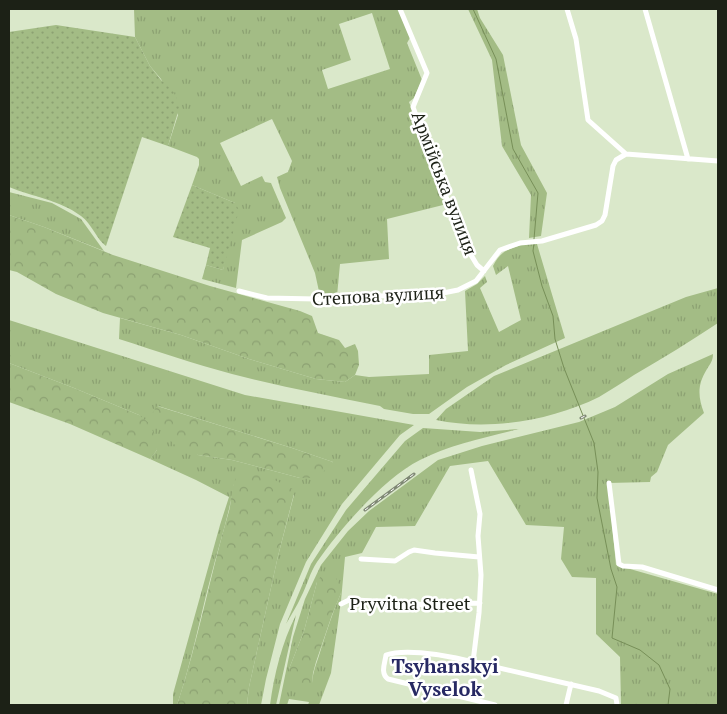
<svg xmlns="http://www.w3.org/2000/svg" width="727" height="714" viewBox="0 0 727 714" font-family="'PT Serif',serif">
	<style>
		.grass { fill: url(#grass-tufts); fill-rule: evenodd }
		.forest { fill: url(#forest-crowns) }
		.garden { fill: url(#garden-dots) }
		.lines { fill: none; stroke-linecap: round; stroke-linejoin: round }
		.stream { stroke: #778f58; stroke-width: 1 }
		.minor { stroke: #fff; stroke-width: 5 }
		.rail-casing { stroke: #7f8874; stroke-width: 3 }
		.rail { stroke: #fff; stroke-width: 1; stroke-dasharray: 4; stroke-linecap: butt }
		.labels { text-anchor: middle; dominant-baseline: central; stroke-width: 5; stroke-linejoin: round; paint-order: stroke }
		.street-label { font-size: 18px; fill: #1c2116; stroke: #fff }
		.quarter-label { font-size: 20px; font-weight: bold; fill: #272963; stroke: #fff }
	</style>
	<defs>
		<pattern id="grass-tufts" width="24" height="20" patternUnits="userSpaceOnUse" patternTransform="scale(1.25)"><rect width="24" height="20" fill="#a3bc85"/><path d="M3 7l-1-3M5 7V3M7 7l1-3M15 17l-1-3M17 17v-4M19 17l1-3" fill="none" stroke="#8ca172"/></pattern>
		<pattern id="forest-crowns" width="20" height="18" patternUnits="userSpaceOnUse" patternTransform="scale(1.25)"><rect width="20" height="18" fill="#a3bc85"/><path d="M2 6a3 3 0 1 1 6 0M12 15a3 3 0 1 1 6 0" fill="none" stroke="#8ca172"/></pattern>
		<pattern id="garden-dots" width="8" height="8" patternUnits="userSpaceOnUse" patternTransform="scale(1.25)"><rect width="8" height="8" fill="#a3bc85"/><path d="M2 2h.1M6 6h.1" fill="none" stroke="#8ca172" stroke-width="1.8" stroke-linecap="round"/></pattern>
	</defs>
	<rect width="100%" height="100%" fill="#dae8ca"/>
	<!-- grass -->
	<path class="grass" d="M134,9H399L411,36L407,43L422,80L414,98L409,102L447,202L443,205L387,219L389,259L340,264L337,296L323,297L320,296L315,273L280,188L277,177L288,172L292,161L272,119L220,143L241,186L262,176L265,182L271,183L286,218L282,222L242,240L236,288L202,279L206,265L223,270L235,203L192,185L199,165V159L197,157L168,146L178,115L161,79L150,66L135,37ZM372,13L390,69L328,89L322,70L351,60L339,24Z
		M468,9H477L480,18L503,55L521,145L547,193L541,236L529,238L531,195L502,146L492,60Z
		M9,192L52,203L81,219L104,251L44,227L9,215Z
		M524,244H537L565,338L506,365L467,387L429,414H413L384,409L380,406C331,396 281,387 232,374C194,364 157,351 119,339L120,318L181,335L249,359L316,379L345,382L355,375L369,377L429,374V355L468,351L465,291L477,284L485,276L487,282L480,288L499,332L521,320L508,266L496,275L493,266C502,249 508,250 524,244Z
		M718,288V323C691,341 663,358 634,375C623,382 611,390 599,397C550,421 489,431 436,420L446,409L494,376L686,297Z
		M9,320L245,395L414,425L400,435L342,504L306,562L280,624L266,679L261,705H247L249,687L278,556L294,495L234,484C229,516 218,548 210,580C199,622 191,664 177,705H173V694L220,525L229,497L196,480L150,459L157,450L139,415L74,388L9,363ZM158,406L292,448L333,462L300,478L232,460L198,455Z
		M713,354C713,361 710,364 707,369C697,385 698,397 704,413L668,445L657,472L651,477L650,482L608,483L616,565L718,594V705H621L620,657L596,634V578L572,577L561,559L564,527L526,525L488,461L450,466L415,526L376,527L362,553L345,557L341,601L331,673L319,705H308L309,702L289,699L287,705H279L293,637L305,599L321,565L348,531L369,511L438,460L482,446L579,422L615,407L668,374ZM317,582L341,593C333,611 327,630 321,649C318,660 313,670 312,683L289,669L304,631Z
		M423,428L480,432L519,429C487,437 449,445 420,460C384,478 340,529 317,562C310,572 307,586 301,597C297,606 291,615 286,624L311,564L346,510L405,441Z
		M296,615L276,705H270C274,675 282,642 296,615Z"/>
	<!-- forest -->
	<path class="forest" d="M9,215L44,227L113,255L210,286L300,311L312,316L318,333L339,340L345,348L355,344L358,351L359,365L355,375L345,382L316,379L249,359L181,335L103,313L56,294L17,272L9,270Z
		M9,363L74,388L139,415L149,423L156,438L157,450L150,459L70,424L9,402Z
		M157,406L292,448L333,462L317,478H300L232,460L198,455L175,445L163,433L152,414Z
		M244,470L256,471L295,490L278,556L249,687L247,705H177C198,642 210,575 229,511C232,500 231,484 238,474C239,472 242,471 244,470Z
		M323,573H331L338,581L341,593L332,615L316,662L313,673L312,683L307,689L292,682L289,669L304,631L317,582Z"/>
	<!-- garden -->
	<path class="garden" d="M56,25L135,37L150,66L161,80L173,91L180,105L168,146L142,137L106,246C97,240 92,224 81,216C60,200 33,197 9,187V32Z
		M192,185L235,203L239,210L223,270L206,265L210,248L173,237Z"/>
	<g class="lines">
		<!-- stream -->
		<path class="stream" d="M473,9L496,59L513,149L538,193L534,239
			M534,243L533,251L542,286L553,316L555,339L564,368L594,443L598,472L597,498L611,569L617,587L612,638L640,650L659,665L670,689L668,705"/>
		<!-- minor -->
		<path class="minor" d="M400,9L427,73L413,107L462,240L477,265L484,271
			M567,9L576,39L588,120L626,154
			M645,9L688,159
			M239,291L267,298L316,299L443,293L458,290L476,281L500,250L520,243L542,241L596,225L602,221L605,215L613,166L616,160L626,154L718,161
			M471,470L480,514L478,536L481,575L479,613L473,662
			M609,483L619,564L623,566L642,567L718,590
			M361,559L395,561L409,552L414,550L435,553L479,557
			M341,604L349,600H357L429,605L480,603
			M495,705L388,679C380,673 385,663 386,655C403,649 438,654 456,658L599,691L616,698L617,705
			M566,705L571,684"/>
		<defs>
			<path id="rail" d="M581,418L585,416
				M365,510L414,474"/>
		</defs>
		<!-- rail casing -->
		<use href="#rail" class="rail-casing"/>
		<!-- rail -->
		<use href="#rail" class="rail"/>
	</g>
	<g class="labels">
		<!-- street labels -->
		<g class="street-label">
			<text transform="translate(445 183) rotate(69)">Армійська вулиця</text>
			<text transform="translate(378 295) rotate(-3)">Степова вулиця</text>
			<text x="410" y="603">Pryvitna Street</text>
		</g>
		<!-- quarter labels -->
		<g class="quarter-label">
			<text x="445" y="665">Tsyhanskyi<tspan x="445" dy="23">Vyselok</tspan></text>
		</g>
	</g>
	<!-- border -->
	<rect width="727" height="714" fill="none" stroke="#1c2116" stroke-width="20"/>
</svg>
